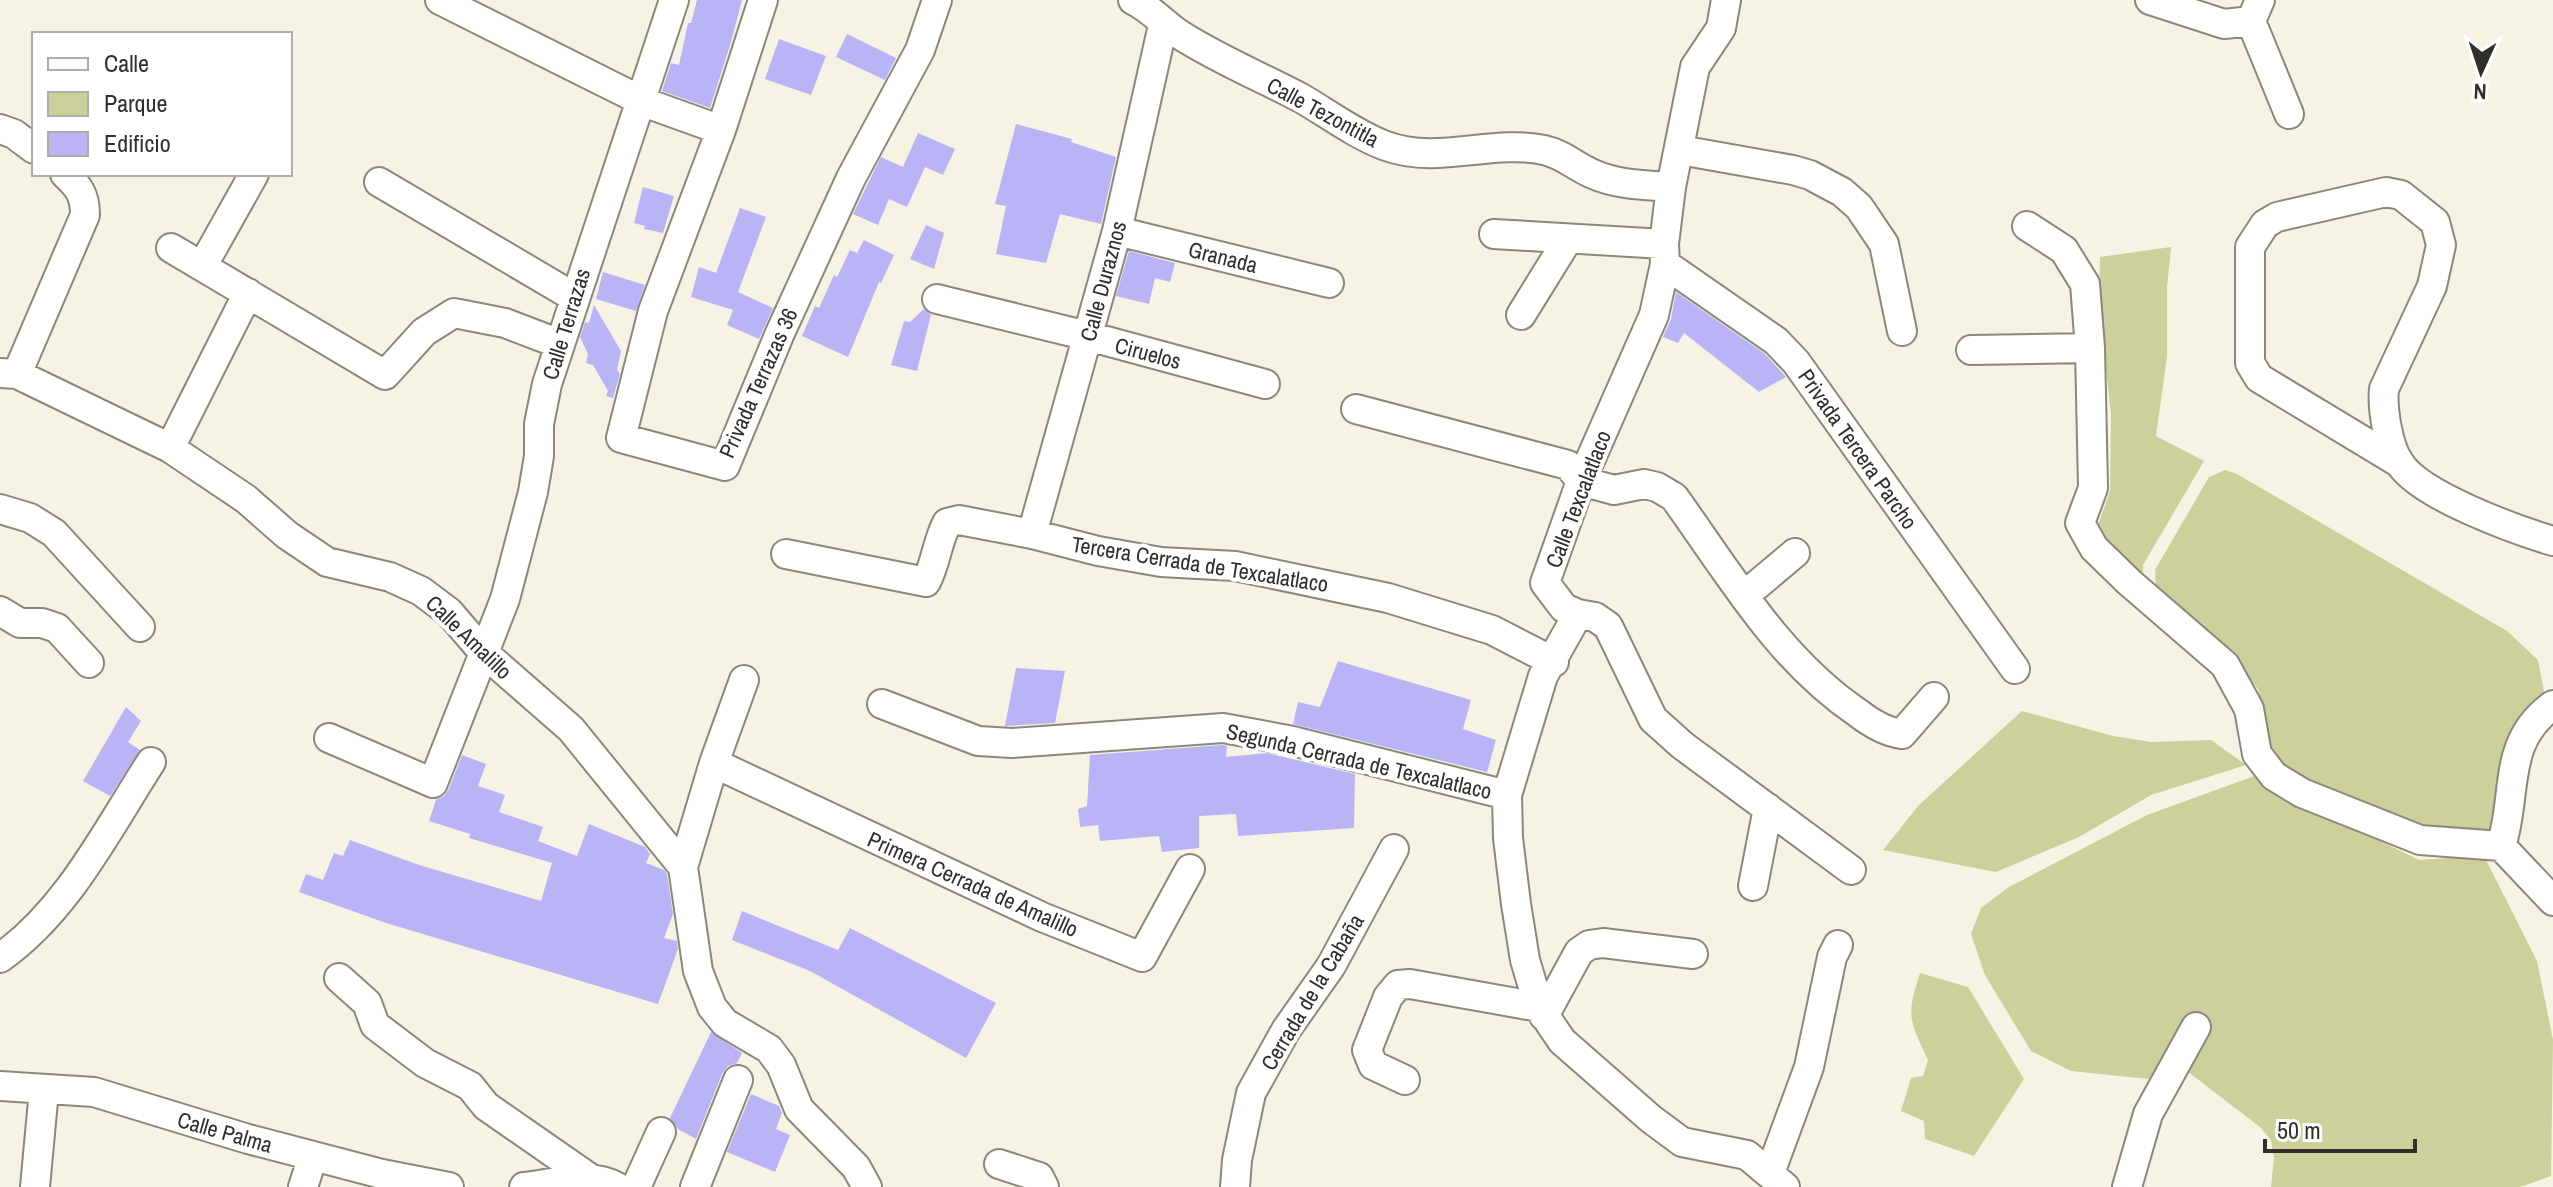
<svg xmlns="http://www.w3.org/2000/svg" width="2553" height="1187" viewBox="0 0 2553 1187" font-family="'Archivo Narrow',sans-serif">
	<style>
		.green { fill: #ccd09a }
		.building { fill: #b9b4f5 }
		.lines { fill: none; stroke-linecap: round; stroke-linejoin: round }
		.minor-casing { stroke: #8b887b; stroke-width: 32 }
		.minor { stroke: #fff; stroke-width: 28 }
		.labels { text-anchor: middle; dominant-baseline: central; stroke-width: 8; stroke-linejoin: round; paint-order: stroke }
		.street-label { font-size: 22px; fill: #302f29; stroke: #fff }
	</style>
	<rect width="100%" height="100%" fill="#f6f2e4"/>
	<!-- green -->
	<path class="green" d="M2171,247L2167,287V356L2156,436L2204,461L2143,565V586L2099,547L2097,528L2110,491L2111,415L2099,305L2100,257Z
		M2225,470L2237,474L2507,631L2538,660L2544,691L2526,718L2502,825L2486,836L2431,839L2291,779L2268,755L2258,689L2239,668L2156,590L2155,570L2209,477Z
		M2022,711L2113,736L2151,742L2211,740L2246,765L2151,795L2079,837L1996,872L1883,850L1919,805Z
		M2260,774L2266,785L2419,860L2484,856L2537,961L2553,1040L2551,1176L2520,1187H2271L2274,1158L2271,1140L2260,1127L2183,1068L2163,1067L2149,1079L2071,1071L2031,1051L1985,975L1971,934L1981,908L2009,887L2147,815Z
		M1920,973L1968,987L2024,1079L1974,1156L1925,1139L1924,1121L1901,1111L1911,1078L1923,1076L1928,1060C1909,1019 1906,1017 1920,973Z"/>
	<!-- building -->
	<path class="building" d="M697,0H742L731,42L710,108L662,91L671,63L679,65L688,23H691Z
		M847,34L896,58L885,80L836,57Z
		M779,39L826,56L811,95L765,79Z
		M1016,124L1072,139L1071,142L1116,157L1101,224L1060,214L1046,263L996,254L1006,206L995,204Z
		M918,133L955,149L943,175L925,167L907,207L889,199L878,225L853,214L881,157L903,167Z
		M643,187L674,196L663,233L644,229L645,226L634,223Z
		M740,208L766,217L738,292L773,308L759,339L727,325L733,310L691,297L699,267L716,273Z
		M926,225L944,233L934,269L910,259Z
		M864,240L894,255L881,283L879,282L848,357L802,336L815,306L819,308L834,275L837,277L850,250L857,253Z
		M1129,251L1175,263L1170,282L1155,278L1149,304L1116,296Z
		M603,272L645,285L636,311L596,299Z
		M1676,292L1765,354L1786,377L1759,392L1684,333L1678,343L1663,337L1671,319Z
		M594,305L621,351L617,370L620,374L613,398L606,396L608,391L593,365L586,363L588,354L580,337L585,322L589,323Z
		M924,309L931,315L917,371L891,365L904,321L910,322Z
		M1338,661L1471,700L1463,729L1496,740L1487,772L1293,724L1298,702L1320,707Z
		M1016,668L1065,671L1055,723L1005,726Z
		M126,707L141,721L128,742L140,750L110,796L83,781Z
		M1222,745L1227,746L1226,757L1267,753L1355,774L1354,828L1238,836L1236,814L1199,816V848L1162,852L1159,836L1100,841L1098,825L1080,827L1078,809L1087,806L1090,755Z
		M462,755L486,764L478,786L505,795L499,812L543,827L538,841L577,856L589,824L645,847L650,854L646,863L664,870L667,874L673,914L664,938L677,941L678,949L658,1004L386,923L299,892L306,874L323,880L334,853L343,856L350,840L419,865L541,901L552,863L469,838L470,834L429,821L436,800L444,796L449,789Z
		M742,911L838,950L850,928L996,1003L966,1058L810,971L732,940Z
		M711,1032L742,1053L737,1063L728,1066L722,1074L696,1139L678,1129L670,1118Z
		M751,1094L779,1106L782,1113L776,1129L790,1135L775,1172L727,1152Z"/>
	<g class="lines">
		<defs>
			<path id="minor" d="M440,0L646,103L721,130
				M763,0L721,130L653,311L621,438L725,466L780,333L851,178L920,50L937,0
				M1133,0C1152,9 1164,25 1182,36C1220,60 1261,77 1301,98C1327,113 1358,136 1386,146C1439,165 1491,139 1544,150C1563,154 1576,167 1593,174C1617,185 1646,185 1671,187
				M1726,0L1721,28L1695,67L1671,187L1664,244L1665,264L1654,315L1581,481L1545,583L1564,608L1578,614L1543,676L1507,795L1508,838L1516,904L1525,960L1539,1007L1562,1041L1651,1119L1682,1142L1747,1155L1785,1187
				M2150,0L2224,24L2251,21L2260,0
				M2251,21L2289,114
				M0,129L14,134L34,149
				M1680,150L1793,170L1810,175L1842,192L1859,207L1884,244L1902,331
				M379,182L574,297
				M2027,226L2064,250L2085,284L2090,348L2093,488L2080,523L2094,548L2129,582L2225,665L2249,709L2257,754L2274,776L2302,793L2420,840L2501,846C2518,795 2501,742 2553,705
				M1117,231L1329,283
				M1494,234L1664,244
				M171,248L385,375L424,332L454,313L505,323L560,344
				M1665,264L1776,341L1796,362L2015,669
				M203,265L254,174
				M937,299L1088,336L1265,384
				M1521,315L1568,239
				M1971,350L2090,348
				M0,373L17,374L170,448L246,499L287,535L327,562L390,577L421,591L449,612L484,653L571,729L683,867L698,971L712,1007L725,1023L769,1049L781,1065L799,1109L856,1167L867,1187
				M17,374L85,215C85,195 79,187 65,174
				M1356,409L1568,465L1581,481L1614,490L1644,484L1657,487L1674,497C1729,573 1778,659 1858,713C1871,723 1885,732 1902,734L1934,697
				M170,448L248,293
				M2398,462L2259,378L2250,363V247L2265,224L2277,217L2386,192L2401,195L2435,222L2441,245L2432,286L2384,389C2382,408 2388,446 2399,462C2418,495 2516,530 2553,541
				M0,509L30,518L54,533L140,627
				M1032,534L1117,231L1163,25
				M786,554L926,582C936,563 937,542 947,523L959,520L1032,534L1098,551L1161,562L1235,566L1388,598L1492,630L1554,662
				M1745,595L1795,553
				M0,611L20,623H42L57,628L89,663
				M1578,614L1595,617L1608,626L1653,719L1682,745L1851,870
				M882,704L978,741L1012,743L1223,728L1293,741L1507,795
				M329,738L433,783L505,599L533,492L539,456V424L547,384L674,0
				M714,763L1042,917L1142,957L1190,869
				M2501,846L2553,901
				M683,867L714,763L744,680
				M1753,886L1768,808
				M0,958C68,910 107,830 151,762
				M339,978L367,1003L375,1025L425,1063L470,1086L486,1106L591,1179
				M1544,1016L1579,952L1589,945L1603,943L1693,954
				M1405,1080L1373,1065L1367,1050L1388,997L1398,985L1410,984L1539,1007
				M0,1086L94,1092L248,1139L382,1174L449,1187
				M999,1164L1039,1177L1044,1187
				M1770,1173L1809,1067L1832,957L1838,945
				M35,1187L44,1090
				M303,1187L313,1156
				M524,1187C553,1184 591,1171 617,1187
				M636,1187L661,1132
				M695,1187L738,1080
				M1235,1187L1237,1160L1251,1093L1286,1030L1331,966L1394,849
				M2127,1187L2148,1114L2196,1027"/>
		</defs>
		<!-- minor casing -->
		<use href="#minor" class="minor-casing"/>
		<!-- minor -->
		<use href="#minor" class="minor"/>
	</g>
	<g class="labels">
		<!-- street labels -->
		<g class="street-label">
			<text transform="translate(1323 112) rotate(28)">Calle Tezontitla</text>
			<text transform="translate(1223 257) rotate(14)">Granada</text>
			<text transform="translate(1103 281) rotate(-75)">Calle Duraznos</text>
			<text transform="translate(566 324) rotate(-73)">Calle Terrazas</text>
			<text transform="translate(1148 353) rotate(15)">Ciruelos</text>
			<text transform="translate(758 383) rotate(-66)">Privada Terrazas 36</text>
			<text transform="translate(1858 449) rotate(55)">Privada Tercera Parcho</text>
			<text transform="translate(1578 499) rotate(-69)">Calle Texcalatlaco</text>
			<text transform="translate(1200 564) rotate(9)">Tercera Cerrada de Texcalatlaco</text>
			<text transform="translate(469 637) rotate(44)">Calle Amalillo</text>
			<text transform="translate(1359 761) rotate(13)">Segunda Cerrada de Texcalatlaco</text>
			<text transform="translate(973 884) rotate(24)">Primera Cerrada de Amalillo</text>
			<text transform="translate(1312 992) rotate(-59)">Cerrada de la Cabaña</text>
			<text transform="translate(225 1132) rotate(16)">Calle Palma</text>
		</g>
	</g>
	<!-- legend -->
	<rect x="32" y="32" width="260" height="144" fill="#ffffff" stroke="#acaca9" stroke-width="2"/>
	<rect x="48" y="58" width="40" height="12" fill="#ffffff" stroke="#acaca9" stroke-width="2"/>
	<text x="104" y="72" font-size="24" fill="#302f29">Calle</text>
	<rect x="48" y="92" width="40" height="24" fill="#ccd09a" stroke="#acaca9" stroke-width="2"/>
	<text x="104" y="112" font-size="24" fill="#302f29">Parque</text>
	<rect x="48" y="132" width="40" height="24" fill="#b9b4f5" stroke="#acaca9" stroke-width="2"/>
	<text x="104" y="152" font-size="24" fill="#302f29">Edificio</text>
	<!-- north arrow -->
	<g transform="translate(2481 72) rotate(183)" stroke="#ffffff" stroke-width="6" paint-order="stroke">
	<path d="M0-6L14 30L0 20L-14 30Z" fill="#302f29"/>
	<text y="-12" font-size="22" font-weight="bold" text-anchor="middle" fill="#302f29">N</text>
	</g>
	<!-- scale -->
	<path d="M2265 1139v12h150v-12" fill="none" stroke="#302f29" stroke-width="4"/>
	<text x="2277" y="1139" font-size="24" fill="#302f29" stroke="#ffffff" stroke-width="6" paint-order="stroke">50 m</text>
</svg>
